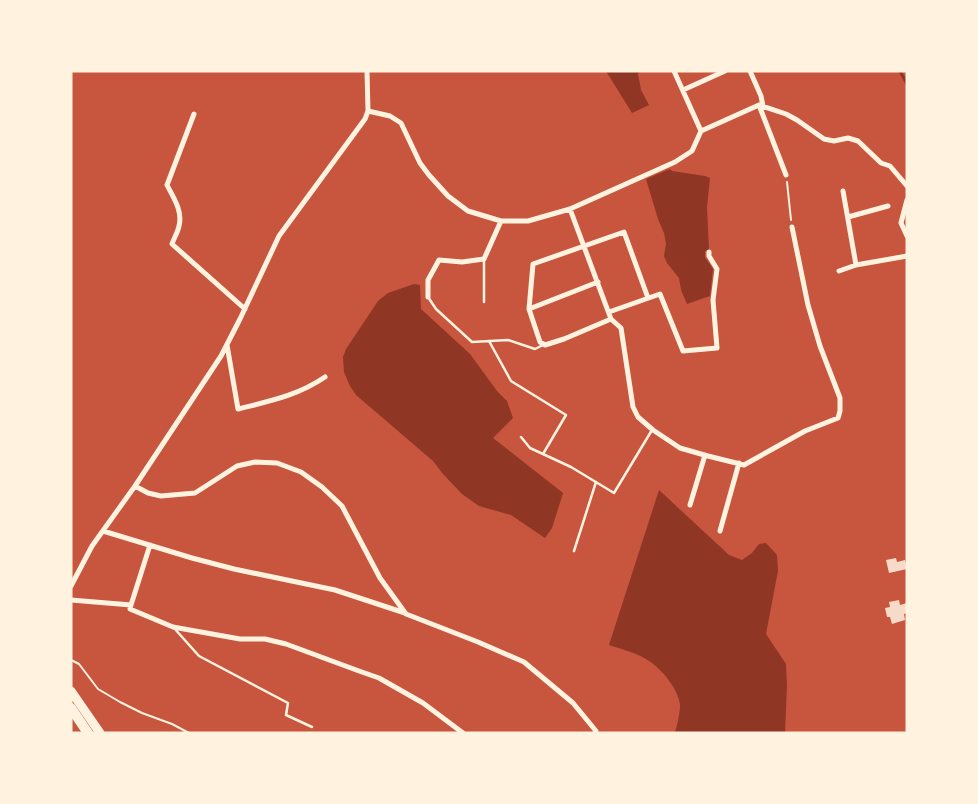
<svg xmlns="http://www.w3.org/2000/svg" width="978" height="804" viewBox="0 0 978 804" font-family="Rubik,sans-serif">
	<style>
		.water { fill: #8f3625 }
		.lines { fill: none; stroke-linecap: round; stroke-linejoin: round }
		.stream { stroke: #8f3625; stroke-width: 3 }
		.building { fill: #f7dbc8 }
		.path { stroke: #fff3e0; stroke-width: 2 }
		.service { stroke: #fff3e0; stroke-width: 2.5 }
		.minor { stroke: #fff3e0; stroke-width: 5 }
		.primary { stroke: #fff3e0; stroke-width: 9 }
		.motorway { stroke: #fff3e0; stroke-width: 10 }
	</style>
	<rect width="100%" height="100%" fill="#c8553d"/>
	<!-- water -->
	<path class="water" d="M606,71H640L638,74L641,90L649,105L632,113Z
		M670,169L672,171L705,176L710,178L707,207L709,250L705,251V257L713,269L710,296L687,304L681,290L679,278L667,263L664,256L666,244L664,233L658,219L646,179Z
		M414,284L420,285L421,309L470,354L497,391L507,401L513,418L493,438L563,493L552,528L545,538L511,515L479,506L462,494L443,474L433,461L356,395L350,386L344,372L343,357L346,349L378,301L388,293Z
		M659,490L729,555L742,560L752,553L759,544L766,543L777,555L778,571L766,634L786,664L787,685L785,733H675C677,725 680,714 680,705C679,689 660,667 646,659C634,652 621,649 609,645Z"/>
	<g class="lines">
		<!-- stream -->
		<path class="stream" d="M900,71L907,84"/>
	</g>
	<!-- building -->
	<path class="building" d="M896,558L897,562L905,560L907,569L889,573L886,560Z
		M899,600L900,605L907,603V613L904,614L905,620L892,624L890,617H887L885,608L890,607L889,602Z"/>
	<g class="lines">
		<!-- path -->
		<path class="path" d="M787,182L791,220
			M71,660L79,664L98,689L120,702L142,713L172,724L189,733"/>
		<!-- service -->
		<path class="service" d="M484,260V302
			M428,297L436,309L472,342L508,340L535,349L543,345
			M489,341L511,381L566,415L543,454
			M521,437L530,448L571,467L614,493L652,430
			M574,551L596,482
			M174,628L199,656L288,703L286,715L312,727"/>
		<!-- minor -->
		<path class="minor" d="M674,71L701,131
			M750,71L761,96L763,106
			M683,90L725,71
			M759,105L786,175
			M368,111L390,116L401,123L420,163L429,175L448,196L468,211L501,221H528L570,209L675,162L692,151L701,131L759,105L786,114L797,120L824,139L834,141L848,138L858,141L881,163L890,166L907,186
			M194,114L167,185C173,197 183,211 179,226C178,232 174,238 172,244L245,309
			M843,191L856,265
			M907,200L901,223L907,236
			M570,209L611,319L621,328L633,407L638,417L653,430L680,448L708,456L744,465L805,431L838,418L840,411V398L820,346L808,305L792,227
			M848,217L888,206
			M839,271L856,265L907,256
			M428,297V280L439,260L462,262L484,259L501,221
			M529,309L598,282
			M609,312L660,294L683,351L717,348L713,300L717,269L709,256V252
			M611,319L564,339L545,345L540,342L529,309L533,264L624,232L648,298
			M227,345L238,409C270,401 297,396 325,377
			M135,486L148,493L161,496L195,493L237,466L255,462L277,463L301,472L322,487L342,506L380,578L406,614L478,642L524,662L573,703L596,731L595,733
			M690,505L705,455
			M103,531L192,558L234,569L335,590L405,613
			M720,531L739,463
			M71,586L92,546L135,486L221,356L240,319L279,236L365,119L368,111L367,71
			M71,600L131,605L150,545
			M131,605L130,609L173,627L240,639H265L286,644L359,671L379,678L423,703L463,733"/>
		<!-- primary -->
		<path class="primary" d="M71,691L100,733"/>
		<!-- motorway -->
		<path class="motorway" d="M71,708L88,733"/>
	</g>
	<!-- border -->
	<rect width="978" height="804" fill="none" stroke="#fff3e0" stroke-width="145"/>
</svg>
